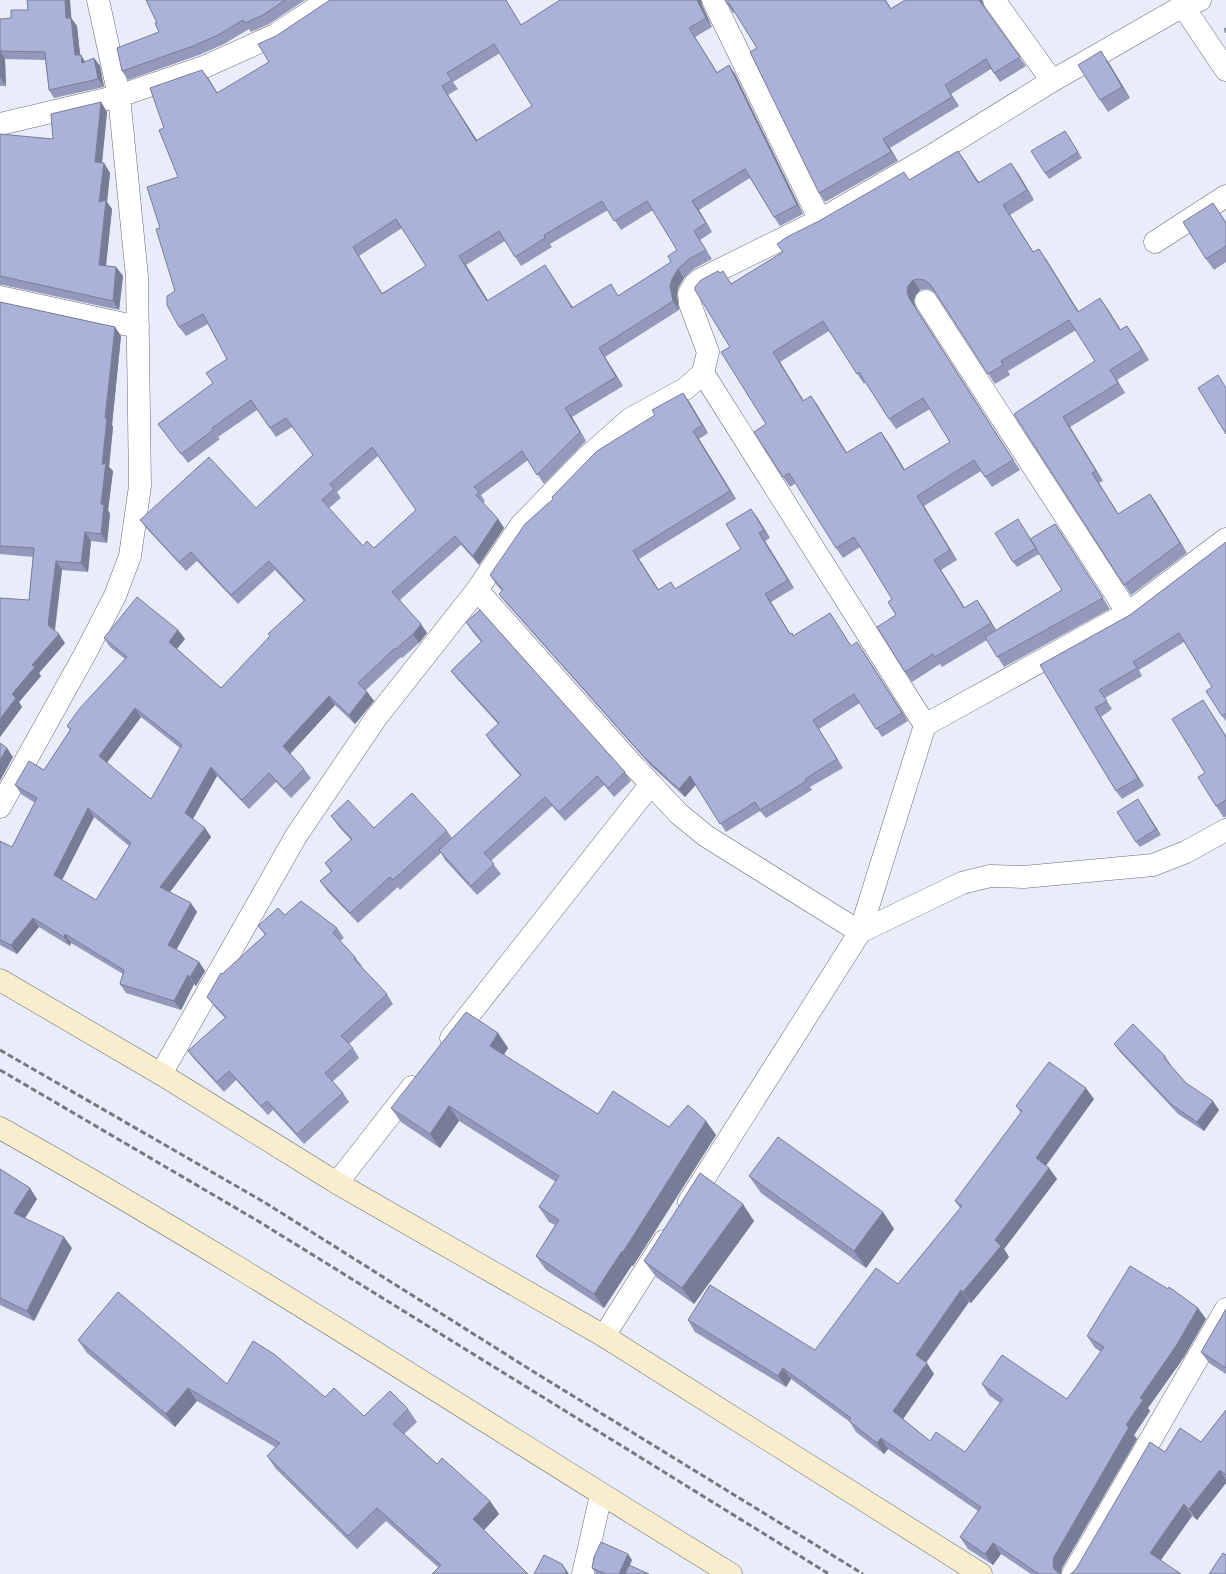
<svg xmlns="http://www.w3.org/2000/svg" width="1226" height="1574" viewBox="0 0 1226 1574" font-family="'Nunito Sans',sans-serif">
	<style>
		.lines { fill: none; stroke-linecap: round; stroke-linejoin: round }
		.street-casing { stroke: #6a6c78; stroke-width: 23 }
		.secondary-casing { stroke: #6a6c78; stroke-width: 23 }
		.street { stroke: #fff; stroke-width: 22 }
		.secondary { stroke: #f8eece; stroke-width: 22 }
		.rail { stroke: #777981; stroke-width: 3; stroke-dasharray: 6 3; stroke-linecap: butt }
		.wall { fill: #9399ba; fill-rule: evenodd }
		.shaded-wall { fill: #787d97 }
		.building { fill: #abb2d8; stroke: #787d97; fill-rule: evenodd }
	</style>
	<rect width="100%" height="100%" fill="#e9ecf9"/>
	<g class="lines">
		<defs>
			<path id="street" d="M713,0L820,220
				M994,0L1052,81
				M1183,6L1226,70
				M0,124L119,96L204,67L275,35L328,0
				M1155,242L1226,196
				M0,297L138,327
				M926,301L1128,613
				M703,373L925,725
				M651,784L679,814L706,836L860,932L962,883L990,876L1024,877L1153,865L1186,852L1226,830
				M0,807L85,654L115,596L130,556L140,486L137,277L119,96L98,0
				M451,1038L651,784L631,763L477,590
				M161,1074L296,836L376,718L477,590L521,525L585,459L630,419L685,389L703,373L708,352L690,304L689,294L695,284L701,279L820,220L931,156L1052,81L1183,6L1200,0
				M337,1183L412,1087
				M689,1202L860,932L925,725L1128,613L1226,539
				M604,1336L664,1241
				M583,1574L601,1495
				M1073,1574L1226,1309"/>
			<path id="secondary" d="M0,980L161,1074L337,1183L604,1336L981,1574
				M0,1128C249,1267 487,1425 731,1574"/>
		</defs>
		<!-- street casing -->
		<use href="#street" class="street-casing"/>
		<!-- secondary casing -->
		<use href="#secondary" class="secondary-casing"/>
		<!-- street -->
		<use href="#street" class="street"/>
		<!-- secondary -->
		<use href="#secondary" class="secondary"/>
		<!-- rail -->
		<path class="rail" d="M0,1050L264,1202L534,1372L863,1574
			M0,1070L258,1221L829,1574"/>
	</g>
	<!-- wall -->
	<path class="wall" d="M146,0H305L269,24L251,32L249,29L224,44L199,55L128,80L122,71L159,32L157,23Z
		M506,0L521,25L560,0H701L702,5L712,27L695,37L717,72L729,65L735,74L803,214L780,226L774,217L750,178L699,210L712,232L700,240L712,259L695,268L684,278L678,288L677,295L679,310L605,357L623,386L572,417L586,441L544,484L528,460L481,495L485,501L483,503L498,519L504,528L479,565L461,545L400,600L427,633L419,643L402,658L401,657L366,690L374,701L355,724L335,705L290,754L304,769L311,778L291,798L276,782L249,809L217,776L193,819L205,828L211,837L170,892L197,912L176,950L199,962L205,971L196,986L194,984L181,1010L126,993L120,984L123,974L71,943L70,946L39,927L17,954L0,945V841L12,847L35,803L21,794L15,785L44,770L70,730L67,726L125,659L110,647L104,638L178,630L185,639L177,649L221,688L304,601L275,570L238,604L197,561L186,571L147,529L140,520L256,508L313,455L292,427L276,437L257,410L218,437L220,439L188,463L158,424L213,383L227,359L208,324L186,336L179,327L175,291L160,228L178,177L164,128L202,70L217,93ZM500,53L532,106L477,140L448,95L458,89L453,82ZM608,210L621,230L653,210L677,250L671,262L619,295L573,307L551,274L488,301L466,265L505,241L521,266L552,247L550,244ZM402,228L426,266L382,293L359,256ZM378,456L416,510L374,548L363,546L329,508L341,498L337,492ZM141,717L180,748L151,799L107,763ZM94,817L129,846L96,900L62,880Z
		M725,0H886L891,8L905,0H982L984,7L1026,66L1000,82L991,69L951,94L959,106L890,148L898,161L825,202L819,193L757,48L735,12L733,13L727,4Z
		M71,18L77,26L80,55L85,62L94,58L100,66L104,87L54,98L49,90L45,60L5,59L6,86H0V19Z
		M1109,63L1130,98L1108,112L1100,100Z
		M101,102L107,112L102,163H104L110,173L107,202L112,209L106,266L116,267L123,276L119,310L3,285H0V134L53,139Z
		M1069,137L1082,158L1049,179L1045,173Z
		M958,151L979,182L1018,173L1034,200L1010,215L1033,252L1046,259L1079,312L1107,308L1121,330L1134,336L1149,360L1117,380L1125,393L1070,427L1103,481L1099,483L1118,514L1150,494L1157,504L1187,553L1131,595L1014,414L1095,361L1076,330L1008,371L1010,375L995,384L935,293L931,290L926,289L920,290L915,296L914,302L916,308L1020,470L992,487L981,471L924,506L957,560L941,570L965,608L984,610L996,630L1062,590L1039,554L1017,567L1013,562L1018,519L1031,539L1055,524L1110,609L1004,667L987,640L942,667L940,664L912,682L905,672L896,615L892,599L860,547L843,558L836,548L796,483L790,487L783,477L766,424L730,347L720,273L732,284L783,252L910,180ZM829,331L864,384L866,382L889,419L896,429L930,409L950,442L905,470L888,442L881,432L847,453L818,406L811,396L804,401L780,362Z
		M1213,203L1226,222V262L1214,270L1206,259Z
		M0,302L115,327L121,336L112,425L113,427L109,467L113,471L108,510L110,514L107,543L91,541L88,572L62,570L55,631L65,643L39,673L41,676L19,702L22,707L0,737L29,600L33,557L0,554Z
		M683,393L708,433L699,439L736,499L639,559L659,590L676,589L741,549L757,517L770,538L765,541L794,588L771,602L790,634L794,636L836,622L851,646L863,651L908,721L882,737L860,703L819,729L843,768L810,787L812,790L766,818L760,811L726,832L696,785L685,797L651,766L505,602L499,594L502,591L496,584L490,575L655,415Z
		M1226,542V721L1222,716L1212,687L1184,642L1139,670L1142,676L1105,698L1112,709L1101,717L1144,786L1122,799L1116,791L1040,665L1130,615Z
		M466,622L625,772L631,781L614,797L604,785L565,821L552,806L491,861L501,874L477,895L445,860L441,853L400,890L398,887L358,923L328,892L320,881L331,872L325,863L351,840L339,827L331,816L374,828L447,831L452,838L520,776L492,744L486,735L498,724L458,680L451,671L481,642L472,631Z
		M1211,712L1226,736V816L1224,818L1216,806L1205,773Z
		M1142,805L1161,835L1140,847L1136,842Z
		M285,915L337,928L344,938L340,941L355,957L362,966L361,967L387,994L393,1004L349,1044L353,1048L359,1058L332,1082L343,1093L349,1102L304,1144L273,1110L268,1115L236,1080L224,1092L195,1060L188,1051L225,1018L214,1006L207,997L265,935L258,926Z
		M498,1033L508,1048L504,1055L598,1114L669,1127L706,1121L716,1135L633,1266L632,1265L604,1308L546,1270L536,1256L555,1225L549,1222L539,1207L556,1182L459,1121L440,1148L401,1122L391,1108Z
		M1114,1044L1165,1056L1171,1065V1066L1186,1083L1219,1110L1204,1131L1178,1114L1120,1052Z
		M1094,1099L1046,1166L1049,1168L1057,1179L1004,1249L1009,1257L971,1303L969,1302L926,1363L934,1374L903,1419L930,1441L965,1452L1000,1403L989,1395L982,1384L1067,1399L1101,1352L1095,1348L1087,1336L1198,1308L1206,1319L1184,1357L1148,1408L1150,1411L1134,1435L1137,1439L1062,1568L1061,1574H1031L1001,1554L993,1565L968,1549L960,1537L978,1511L888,1449L884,1454L856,1432L850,1422L791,1379L786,1387L695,1332L688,1320L815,1350L898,1284L960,1208L955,1201L1021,1113L1016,1106Z
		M0,1169L37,1199L25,1218L72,1248L34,1321L0,1305Z
		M749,1176L883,1212L894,1229L866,1268L761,1193Z
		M754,1221L694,1304L656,1277L644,1261Z
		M1226,1309V1374L1209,1363L1201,1352Z
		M78,1340L227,1384L325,1397L364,1416L408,1409L417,1422L404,1434L437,1464L490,1501L499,1514L484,1530L439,1568L386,1521L357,1549L276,1469L267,1456L275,1447L197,1401L175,1427L87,1353Z
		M1226,1410V1483L1197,1520L1192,1516L1161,1560L1072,1573L1076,1569L1165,1452L1201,1442Z
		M632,1560L629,1565L649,1574H596L592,1568Z"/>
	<!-- shaded-wall -->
	<path class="shaded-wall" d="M65,0H70L72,26L66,18Z
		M697,0H701L702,5L712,27L706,18Z
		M979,0H982L984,7Z
		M71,18L77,26L81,63L75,55Z
		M689,28L695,37L723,82L717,73Z
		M0,51L5,59L6,86L0,77Z
		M1101,51L1109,63L1130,98L1122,87Z
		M81,55L86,63H82Z
		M94,58L100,66L104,87L98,79Z
		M729,65L735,74L803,214L797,205Z
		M202,70L209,79L223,102L217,93Z
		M945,85L959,106L952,97Z
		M442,86L448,95L483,150L476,141Z
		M101,102L107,112L101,172L95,162Z
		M883,139L890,148L898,161L891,152Z
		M958,151L965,161L985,193L978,183Z
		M104,163L110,173L107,202L112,209L105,274L99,265V202Z
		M1011,163L1018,173L1034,200L1027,190Z
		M692,201L699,210L712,232L706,223Z
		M1003,205L1010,215L1040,262L1033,252Z
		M353,247L359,256L388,303L382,294Z
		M1039,249L1046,259L1085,322L1078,312Z
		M459,256L466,265L494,310L487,301Z
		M545,265L551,274L578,317L572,308Z
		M116,267L123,276L119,310L113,301Z
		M678,269L684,278L678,288L677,295L679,310L673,301L670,286L672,279Z
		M913,280L920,290L915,296L914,302L916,308L1020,470L909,298L907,292L908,286Z
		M1100,298L1107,308L1127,340L1120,330Z
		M1127,326L1134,336L1149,360L1142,350Z
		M115,327L121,336L112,425L113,427L109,467L113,471L108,510L110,514L107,543L101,534V504L105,418Z
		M599,348L605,357L623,386L616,377Z
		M773,352L780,362L810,411L803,401Z
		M1110,370L1117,380L1125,393L1118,383Z
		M683,393L689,401L708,433L702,425Z
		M811,396L818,406L853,463L846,453Z
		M565,408L572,417L586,441L580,432Z
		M1063,417L1070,427L1103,481L1096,471Z
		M693,431L699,439L736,499L730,491Z
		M881,432L888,442L911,480L904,470Z
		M1092,473L1099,483L1125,524L1118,514Z
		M1150,494L1157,504L1187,553L1180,543Z
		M917,496L924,506L957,560L950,550Z
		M751,509L757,517L770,538L764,530Z
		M498,519L504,528L479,565L473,556Z
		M1055,524L1062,534L1110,609L1103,598Z
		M85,532L91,541L88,572L81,563Z
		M759,533L765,541L794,588L788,580Z
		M633,551L639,559L664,599L658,590Z
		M934,560L941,570L971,618L964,608Z
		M56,561L62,570L54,634L48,625Z
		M765,594L771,602L796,643L790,634Z
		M977,600L984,610L998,633L991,623Z
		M421,624L427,633L419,643L413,634Z
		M178,630L185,639L175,651L169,642Z
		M59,634L65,643L39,673L41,676L19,702L22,707L0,737V719L12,694L32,665Z
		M857,642L863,651L908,721L902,713Z
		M367,692L374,701L355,724L349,715Z
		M329,696L335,705L289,755L283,746Z
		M1203,700L1226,736V737Z
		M135,708L141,717L105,765L99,756Z
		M1095,708L1101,717L1144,786L1138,778Z
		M813,720L819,729L843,768L837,759Z
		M7,748L13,757L0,781V760Z
		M211,767L217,776L191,822L185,813Z
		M690,776L696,784L685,797L679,789Z
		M1138,799L1142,805L1161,835L1156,829Z
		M88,808L94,817L60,884L54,875Z
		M205,828L211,837L167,896L160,887Z
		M191,903L197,912L174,954L168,945Z
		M33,918L39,927L17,954L11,945Z
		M65,934L71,943L70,946L64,937Z
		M199,962L205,971L196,986L190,977Z
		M188,975L194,984L181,1010L174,1001Z
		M498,1033L508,1048L500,1060L490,1046Z
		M1086,1088L1094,1099L1043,1169L1036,1158Z
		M1213,1101L1219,1110L1204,1131L1197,1122Z
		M449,1106L459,1121L440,1148L430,1134Z
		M706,1121L716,1135L633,1266L623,1252Z
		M1049,1168L1057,1179L1004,1249L1009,1257L971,1303L963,1292L995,1240Z
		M30,1188L37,1199L22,1223L14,1213Z
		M743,1204L754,1221L694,1304L682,1288Z
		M883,1212L894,1229L866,1268L854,1251Z
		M64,1237L72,1248L34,1321L27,1311Z
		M622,1251L632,1265L604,1308L594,1294Z
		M961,1290L969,1302L923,1366L916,1355Z
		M1198,1308L1206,1319L1184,1357L1148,1408L1150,1411L1134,1435L1137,1439L1062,1568L1061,1574H1058L1054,1569L1053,1563L1054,1557L1126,1425L1140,1398Z
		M927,1363L934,1374L901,1422L893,1411Z
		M783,1368L791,1379L786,1387L778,1376Z
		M188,1388L197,1401L175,1427L166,1414Z
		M881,1438L888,1449L884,1454L877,1443Z
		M1220,1470L1226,1480V1483L1197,1520L1189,1509Z
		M490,1501L499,1514L482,1532L473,1519Z
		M1184,1504L1192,1516L1158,1564L1150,1553Z
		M993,1543L1001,1554L993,1565L985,1554Z
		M628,1554L632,1560L626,1574H619Z
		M562,1564L569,1574H565Z"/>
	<!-- building -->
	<path class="building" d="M27,0H65L66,18H71L75,55H81L82,63L94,58L98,79L49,90L45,52L0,51V19L11,18V10H28Z
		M146,0H285L263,15L245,23L243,20L218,35L193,46L122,71L117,48L159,32L155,23H157Z
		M330,0H506L521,25L560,0H697L706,18L689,28L717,73L729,65L797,205L774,217L745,169L692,201L706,223L694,231L706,250L689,259L678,269L672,279L670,286L673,301L599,348L616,377L565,408L580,432L537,475L522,451L474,487L479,492L476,495L498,519L473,556L455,536L392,592L421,624L413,634L396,649L395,648L358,683L367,692L349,715L329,696L283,746L304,769L284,789L269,773L242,800L211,767L185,813L205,828L160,887L191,903L168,945L199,962L190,977L188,975L174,1001L120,984L124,970L65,934L64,937L33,918L11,945L0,940V841L12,847L37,798L15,785L29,761L44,770L71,729L67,726L80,708L127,657L104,638L137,597L178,630L169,642L221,688L270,636L268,634L305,600L269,561L231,595L191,552L179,562L140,520L209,457L256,508L313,455L286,418L270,428L251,400L212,428L213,430L181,454L158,424L213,383L206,373L227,359L203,314L179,327L167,305V296L175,291L156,229L160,228L147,187L178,177L159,130L164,128L150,88L202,70L217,93L269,62L258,44L276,36ZM494,44L532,106L476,141L442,86L452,80L447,73ZM602,201L614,221L647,201L677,250L668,256L671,262L618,296L611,284L572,308L545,265L487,301L459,256L499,231L515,257L545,238L544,235ZM396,219L426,266L382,294L353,247ZM372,447L416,510L374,548L367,541L363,546L322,500L334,489L330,484ZM135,708L182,745L151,799L99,756ZM88,808L131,843L96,900L54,875Z
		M725,0H885L891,9L905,0H979L1020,57L994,73L986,59L945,85L952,97L883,139L891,152L819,193L750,52L757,48L729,3L727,4Z
		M1226,28V33L1224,29Z
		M1101,51L1122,87L1100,100L1078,65Z
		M101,102L95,162L104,163L99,202L106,200L99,265L116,267L113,301L0,276V134L53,139L51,114Z
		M1065,131L1078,152L1045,173L1031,151Z
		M958,151L978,183L1011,163L1027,190L1003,205L1033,252L1039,249L1078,312L1100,298L1120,330L1127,326L1142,350L1110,370L1118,383L1063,417L1096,471L1092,473L1118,514L1150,494L1180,543L1124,585L1014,414L1095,361L1069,320L1001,361L1003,365L988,374L930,284L924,280L919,279L913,280L908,286L907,292L909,298L1013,460L985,477L974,460L917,496L950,550L934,560L964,608L977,600L991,623L935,657L933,654L905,672L877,627L896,615L888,602L892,599L854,537L836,548L789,473L783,477L754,432L766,424L721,352L730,347L695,290V287L701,280L718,271L720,273L723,271L731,284L783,252L777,244L787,237L819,221L904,172L909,180ZM823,321L857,374L859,372L889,419L923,398L950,442L904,470L881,432L846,453L811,396L803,401L773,352Z
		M1213,203L1226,223V246L1206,259L1183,222Z
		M0,302L115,327L105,418H107L102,465L106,462L101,504L104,505L101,534L85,532L81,563L56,561L48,625L59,634L32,665L35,667L12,694L16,698L0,719V598L29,600L34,548L0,546Z
		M1218,375L1226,388V434L1198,388Z
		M683,393L702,425L693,431L730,491L633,551L658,590L671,582L675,589L741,549L726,524L751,509L764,530L759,533L788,580L765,594L790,634L792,633L793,636L830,613L851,646L857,642L902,713L876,729L854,694L813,720L837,759L805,779L806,781L760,810L755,802L720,824L690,776L679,789L645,758L499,594L503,590L490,575L525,524L553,499L552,497L597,451L655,415L652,410Z
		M1018,519L1036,548L1013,562L995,533Z
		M1055,524L1103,598L997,657L985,637L1062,590L1030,539Z
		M1226,542V713L1222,716L1206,691L1212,687L1179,633L1133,662L1137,668L1099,690L1107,701L1095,708L1138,778L1116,791L1040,665L1130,615Z
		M480,610L625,772L608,788L597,776L559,812L545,797L484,853L494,864L471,886L439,850L521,775L486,735L499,723L451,671L482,641L466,622Z
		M1203,700L1226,737V800L1216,806L1198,777L1205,773L1172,719Z
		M0,743L7,748L0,760Z
		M412,793L447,831L393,880L390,877L350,913L320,881L332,871L325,863L352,839L331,816L348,800L374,828Z
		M1138,799L1156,829L1136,842L1117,812Z
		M301,901L337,928L333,933L355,957L354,959L387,994L341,1036L353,1048L325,1073L343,1093L297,1134L267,1101L261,1106L229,1071L217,1082L188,1051L226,1017L207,997L221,973L222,974L266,934L258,926L278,908L285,915Z
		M466,1012L498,1033L490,1046L598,1114L613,1091L669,1127L688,1105L706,1121L623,1252L622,1251L594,1294L536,1256L559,1220L539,1207L559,1176L449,1106L430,1134L391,1108Z
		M1133,1024L1165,1056L1164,1058L1186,1083L1213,1101L1197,1122L1172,1105L1114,1044Z
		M1049,1062L1086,1088L1036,1158L1049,1168L995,1240L1001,1246L963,1292L961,1290L916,1355L927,1363L893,1411L930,1441L936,1432L965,1452L1003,1399L982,1384L1002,1355L1067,1399L1104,1347L1087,1336L1130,1266L1168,1289L1169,1287L1198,1308L1176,1346L1140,1398L1143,1400L1126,1425L1129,1427L1054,1557L1053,1563L1054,1569L1059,1573L1061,1574H1039L993,1543L985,1554L960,1537L981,1507L881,1438L877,1443L849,1421L851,1418L783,1368L778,1376L688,1320L710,1285L815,1350L876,1268L898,1284L962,1206L955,1201L1022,1111L1016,1106Z
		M778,1137L883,1212L854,1251L749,1176Z
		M0,1169L30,1188L14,1213L64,1237L27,1311L0,1298Z
		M700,1173L743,1204L682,1288L644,1261Z
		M118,1292L227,1384L253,1341L274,1354L325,1397L334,1388L364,1416L390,1391L408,1409L393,1424L437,1464L442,1458L490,1501L473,1519L528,1574H432L441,1565L377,1508L348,1536L267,1456L280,1443L188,1388L166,1414L78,1340Z
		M1226,1309V1368L1201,1352Z
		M1226,1410V1475L1220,1470L1189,1509L1184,1504L1150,1553L1181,1574H1070L1072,1573L1076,1569L1150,1442L1165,1452L1180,1428L1201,1442Z
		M601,1542L628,1554L619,1574H606L592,1568L594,1557Z
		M1223,1553L1226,1555V1574H1209Z
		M544,1555L562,1564L566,1571L565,1574H534Z
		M629,1565L649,1574H625Z"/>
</svg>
